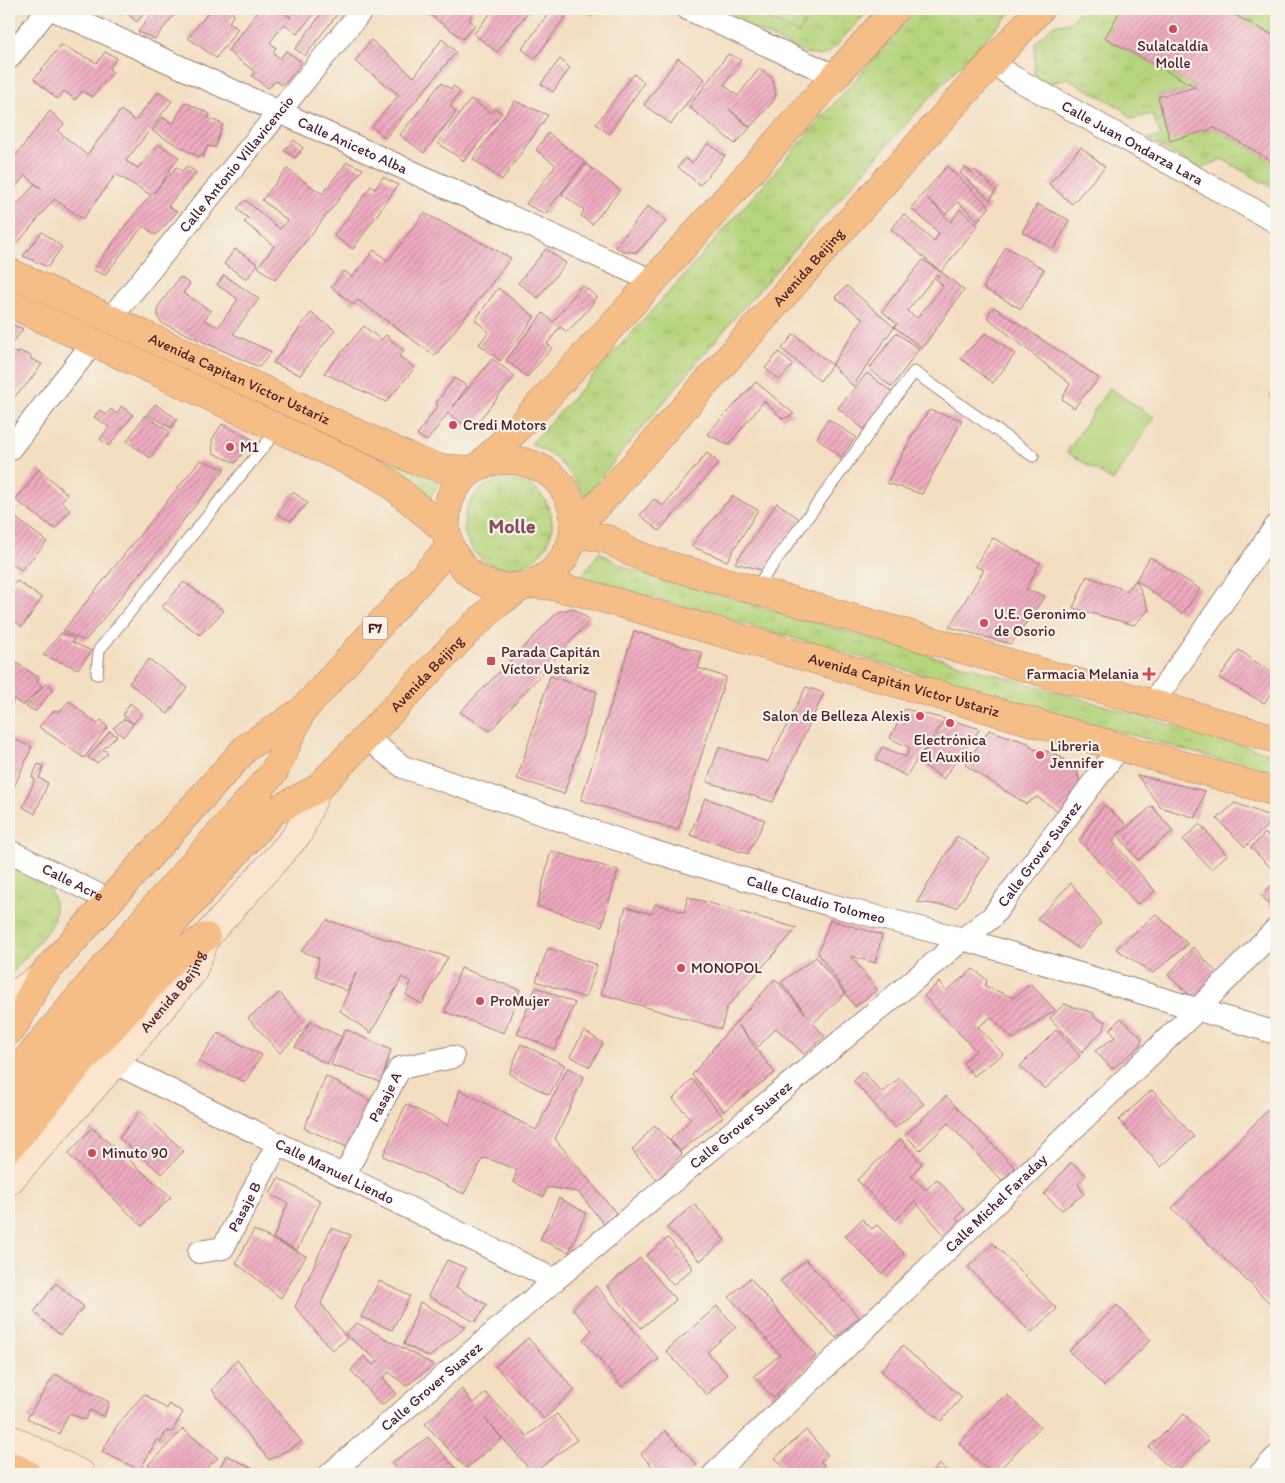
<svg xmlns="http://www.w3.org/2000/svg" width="1285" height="1483" viewBox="0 0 1285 1483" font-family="Itim,sans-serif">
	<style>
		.grass { fill: url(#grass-tufts); stroke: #807a53 }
		.pitch { fill: #b5d47b; stroke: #807a53 }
		.building { fill: url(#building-hatch); fill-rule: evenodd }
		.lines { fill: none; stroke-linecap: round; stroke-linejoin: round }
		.lane-casing { stroke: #9e7e76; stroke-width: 13 }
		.street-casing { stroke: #9e7e76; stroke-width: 24 }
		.secondary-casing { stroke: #9e7e76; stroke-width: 29 }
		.primary-casing { stroke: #9e7e76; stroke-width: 29 }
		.highway-casing { stroke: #9e7e76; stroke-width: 29 }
		.lane { stroke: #fff; stroke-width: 11 }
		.street { stroke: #fff; stroke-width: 22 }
		.secondary { stroke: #fbe5cf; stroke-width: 28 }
		.primary { stroke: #f6be87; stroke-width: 28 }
		.highway { stroke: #f6be87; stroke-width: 28 }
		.poi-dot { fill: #d1495b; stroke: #f7f3e8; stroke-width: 2 }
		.labels { text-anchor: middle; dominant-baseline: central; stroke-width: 4.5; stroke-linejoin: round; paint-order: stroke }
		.shield { fill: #f7f3e8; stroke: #7e5f64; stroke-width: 1 }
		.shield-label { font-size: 14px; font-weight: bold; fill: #4a1f2b }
		.poi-label { font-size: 15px; fill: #4a1f2b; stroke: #f7f3e8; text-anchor: start }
		.street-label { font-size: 15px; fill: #4a1f2b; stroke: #f7f3e8 }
		.district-label { font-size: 20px; font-weight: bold; fill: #84505f; stroke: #f7f3e8 }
	</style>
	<defs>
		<pattern id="grass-tufts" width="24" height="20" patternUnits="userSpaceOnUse" patternTransform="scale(1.25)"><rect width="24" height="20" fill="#b5d47b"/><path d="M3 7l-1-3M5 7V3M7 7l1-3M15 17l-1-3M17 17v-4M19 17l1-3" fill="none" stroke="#9db66a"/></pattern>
		<pattern id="building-hatch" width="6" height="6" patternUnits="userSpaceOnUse" patternTransform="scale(1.25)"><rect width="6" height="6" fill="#efabc0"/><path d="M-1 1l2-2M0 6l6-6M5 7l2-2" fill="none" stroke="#c48b9c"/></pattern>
	</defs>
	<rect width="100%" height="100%" fill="#f7f3e8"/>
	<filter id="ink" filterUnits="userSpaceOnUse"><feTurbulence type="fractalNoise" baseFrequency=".02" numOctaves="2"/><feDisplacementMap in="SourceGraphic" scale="10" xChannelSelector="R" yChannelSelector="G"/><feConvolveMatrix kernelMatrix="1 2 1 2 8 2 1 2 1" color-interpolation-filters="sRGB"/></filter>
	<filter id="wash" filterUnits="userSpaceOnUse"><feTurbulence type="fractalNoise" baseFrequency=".0096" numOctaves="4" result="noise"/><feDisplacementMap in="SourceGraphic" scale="20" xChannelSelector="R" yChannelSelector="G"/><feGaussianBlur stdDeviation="1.12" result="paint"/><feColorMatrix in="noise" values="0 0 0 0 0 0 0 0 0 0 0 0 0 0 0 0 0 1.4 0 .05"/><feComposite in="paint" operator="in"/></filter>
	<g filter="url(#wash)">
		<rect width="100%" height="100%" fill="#f3dec1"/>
		<!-- grass -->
		<path class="grass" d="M710,9H870L831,51L821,56L805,53Z
			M917,9H1014L922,106L736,316L585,496C568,470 560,457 531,444L679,281Z
			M1081,9H1121L1105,38L1196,87L1158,97L1170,140L1215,128L1276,163V190L1222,159L1201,169L1147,139L1161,136L1152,114L1131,119L1123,109L1067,78L1046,85L1034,80L1035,43L1053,25L1070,22Z
			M1224,9H1276V37Z
			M9,282L444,478L427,501L9,290Z
			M464 524a44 44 0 1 1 88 0a44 44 0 1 1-88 0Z
			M600,552L617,563L633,570L1276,755V776L580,577Z
			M9,864C20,869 33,874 43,882C52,889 57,907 54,918C51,931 19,964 9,976Z"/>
		<!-- pitch -->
		<path class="pitch" d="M748,9H811L799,34Z
			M1109,388L1154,417L1113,481L1067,452Z"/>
		<g id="blocks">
			<!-- building -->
			<path class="building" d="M113,9H147L137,22L123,10L121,15Z
				M156,9H179L155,39L138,32Z
				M211,9H232L231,10L234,15L229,22L238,29L216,58L188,38Z
				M260,9H277L290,18L291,17L282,9H318L297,34L285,24L270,42L276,48L273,52L280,59L286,51L302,62L287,81L281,85L276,81L268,88L252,76L255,72L228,51Z
				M325,9H341L305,56L295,49Z
				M427,9H470L474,12L469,20L475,25L463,39L425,11Z
				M494,9H530L497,52L474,34Z
				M552,9H557L566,16L535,59L522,49Z
				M582,9H597L592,16Z
				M1121,9H1224L1276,37V163L1215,128L1170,141L1158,97L1196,87L1105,38Z
				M442,39L456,52L385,138L372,126L399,95L355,61L371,40L414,77Z
				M61,45L97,63L105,52L117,58L109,69L113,72L92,97L82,91L75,100L64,91L57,99L34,79Z
				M728,54L741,60L724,85L738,96L759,69L772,78L774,85L776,96L772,103L750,127L729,109L750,128L735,144L689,107Z
				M678,58L705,79L671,124L644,105Z
				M560,59L570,68L553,92L541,84Z
				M634,74L644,83L609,134L596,124Z
				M441,83L451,89L454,86L460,92L450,106L456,112L424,153L400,135Z
				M158,92L172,101L126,161L138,168L158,144L179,157L154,193L176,167L182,171L187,166L196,172L168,206L177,212L156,235L143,226L105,275L93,270L132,217L151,195L116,174L83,219L54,199L17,244L9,237V214L35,184L43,190L25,175L9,196V147L17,154L50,111L64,124L58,131L87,155L121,110L135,121Z
				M471,99L491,113L495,108L502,113L464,161L438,143Z
				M515,101L548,115L502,180L473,159Z
				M185,102L210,114L208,118L223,124L215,147L207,146L203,157L200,155L198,157L152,131L162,117L173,124Z
				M548,133L585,162L545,214L526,204L556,165L536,150Z
				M294,140L303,148L295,158L284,150Z
				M708,143L725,156L700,185L678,167L685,158L692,163Z
				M1081,147L1105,167L1072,204L1049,184Z
				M347,162L363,169L275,280L258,267L274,246L244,222L248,218L237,209L245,200L280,229L287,220L262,200L287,169L322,194Z
				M586,164L620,190L592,224L581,216L584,210L562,194Z
				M947,166L990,207L978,220L958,202L946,214L927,198L951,222L960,209L978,225L941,272L891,229L904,214L934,242L939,233L911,208Z
				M965,167L972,173L975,170L996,190L990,200L960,173Z
				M383,177L398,185L353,249L334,236L371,186L375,189Z
				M1037,204L1069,220L1054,249L1022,232Z
				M648,206L667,221L637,252H626L615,247Z
				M424,213L511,258L435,356L358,300L354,305L331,287L344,271L352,277L374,250L388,261Z
				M42,232L62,247L48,267L23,256Z
				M1006,247L1044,269L1021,309L983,288Z
				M235,249L258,264L247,279L224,264Z
				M546,249L566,263L538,298L518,283Z
				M923,260L941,272L964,290L922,348L894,327L897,324L882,311ZM937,274L939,276L936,279L943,286L917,318L907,311Z
				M224,275L259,299L233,334L272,352L259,367L162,323L158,318V307L180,277L190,284L183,293L211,311L204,320L218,327L238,299L217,285Z
				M582,285L597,297L586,312L567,332L560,327L547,344L552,348L527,377L506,360L543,313L553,322Z
				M847,286L894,327L853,386L832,365L863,319L835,297Z
				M498,288L535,317L500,361L479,344L489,332L475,320Z
				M994,307L1099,378L1074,408L1062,399L1070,384L987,317Z
				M311,313L335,330L300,375L273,363Z
				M9,323L23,329L9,347Z
				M364,326L381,340L386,335L404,351L399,356L415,368L386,402L324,373Z
				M896,333L919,349L892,387L869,369Z
				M986,333L1015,354L993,383L960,358Z
				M794,334L832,365L820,381L782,349Z
				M11,351L18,354L19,351L31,356V359L42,364L27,384L15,396L9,393V355Z
				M779,352L793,365L779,380L765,368Z
				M492,359L515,376L471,430L448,413L427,441L417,435L437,407V402L454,378L467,386L453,407Z
				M867,373L892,392L866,431L838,408Z
				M756,382L794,414L783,419L764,401L728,445L707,434Z
				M1276,386V402L1269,397Z
				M155,404L177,419L172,428L147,414Z
				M121,406L133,415L109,446L100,439L109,427L94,417L100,410L106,415L111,409L117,414Z
				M929,410L962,420L922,494L887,483L913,434Z
				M145,415L170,432L150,458L127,441Z
				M828,419L856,437L841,457L817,438Z
				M222,424L253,440L235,463L213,453L212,439Z
				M707,453L719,463L659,531L640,515L654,499L663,506Z
				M200,460L225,469L85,641L63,631Z
				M39,469L67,494L61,502L70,510L55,529L16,500Z
				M293,492L308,503L291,521L277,514Z
				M732,496L758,510L727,561L691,546Z
				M777,503L801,520L765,571L735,563Z
				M11,514L47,542L21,570L9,561V527L13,522L9,520Z
				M993,538L1040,563L1026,589L1045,596L1011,644L949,627L984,570L975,566Z
				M1150,557L1200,589L1182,614L1136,580L1149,610L1134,625L1073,608L1087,576L1127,591L1136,580Z
				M17,581L42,598L22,627L16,622L14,625L9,621V589Z
				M184,582L224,611L200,635L162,607Z
				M573,608L590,620L490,731L460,712L558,612Z
				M634,631L703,653L698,668L726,677L678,830L581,800Z
				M61,633L74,638L72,642L92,651L78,669L43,655Z
				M1239,650L1276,676V687L1264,703L1219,678Z
				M149,659L187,687L168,714L129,683Z
				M12,660L39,678L37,681L42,687L23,706L14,699L11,707L9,705V664Z
				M550,676L597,692L564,794L517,779Z
				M46,683L54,689L36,711L26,707Z
				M806,687L824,693L773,802L707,782L719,747L768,762Z
				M69,701L97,724L101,720L108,727L84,758L39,727L53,711H60Z
				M130,703L142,713L123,737L113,728L124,719L134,724L123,715Z
				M905,709L945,719L906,776L876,760L882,747L906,757L910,748L890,738Z
				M948,719L980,729L943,779L918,761Z
				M989,730L1028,743L1033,749L1052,752L1077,768L1082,795L1066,816L1037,797L1026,804L965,765Z
				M110,731L117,736L103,749L108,753L97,763L88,758Z
				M9,737L32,747L9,798Z
				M38,764L44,766L39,778L48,783L35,814L23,807L35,779L32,777Z
				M1137,775L1205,791L1196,818L1160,807Z
				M705,798L765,820L748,854L690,835Z
				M1235,803L1275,818L1245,847L1217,819Z
				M1104,805L1126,824L1113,842L1155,891L1137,904L1079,840Z
				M1152,806L1173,831L1138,860L1118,835Z
				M1200,824L1227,855L1211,869L1183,840Z
				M1265,833L1276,844V873L1251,848Z
				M957,836L990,858L957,907L917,902Z
				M551,851L618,870L602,926L537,906Z
				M1275,882L1276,883V912L1261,895Z
				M1071,883L1101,923L1079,949L1037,919Z
				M688,897L797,928L727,1007L721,1029L601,994L626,907L651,914L655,904L684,912Z
				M1156,914L1188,944L1153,973L1116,949Z
				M327,920L372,935L448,957L422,1004L406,995L411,982L402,977L371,1033L340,1011L356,973L347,991L316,977L319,958L301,951Z
				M830,920L882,935L875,963L851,956L877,990L855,1007L818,953Z
				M1193,947L1220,976L1194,999L1168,975Z
				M548,948L597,965L585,998L536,981Z
				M816,957L845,994L813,1023L825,1036L804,1054L776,1028L758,1047L738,1025L775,1073L724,1111L692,1075L720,1040L775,979L806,1014L781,982Z
				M461,968L520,990L504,1033L445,1012Z
				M973,969L987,980L985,986L1014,998L1031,984L1055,1010L1013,1039L991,1017L978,1027L1003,1054L974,1076L963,1063L976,1051L924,996L939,982L946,991Z
				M536,987L575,1003L555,1049L517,1034Z
				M280,993L307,1025L280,1053L248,1018Z
				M1064,1004L1094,1013V1017L1106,1022L1104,1029L1082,1052L1050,1018Z
				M1121,1018L1142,1038L1140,1046L1112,1069L1095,1051L1115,1037L1110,1029Z
				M310,1022L342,1037L327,1064L295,1047Z
				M345,1029L391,1050L381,1082L331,1065Z
				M1057,1029L1080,1056L1045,1089L1020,1066Z
				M584,1031L603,1043L590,1067L570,1056Z
				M218,1033L262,1055L245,1082L198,1062Z
				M521,1044L565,1065L549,1095L509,1074Z
				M568,1067L584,1077L555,1139L616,1213L604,1224L578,1192L548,1187L543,1197L513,1182L517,1170L489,1159L483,1158L464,1194L383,1156L406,1104L448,1125L460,1090L536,1130Z
				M862,1071L882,1093L900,1078L924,1104L895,1128L854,1081Z
				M326,1076L374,1103L349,1148L304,1128Z
				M692,1079L723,1117L681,1151L670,1140L691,1119L673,1099Z
				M1152,1090L1194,1137L1161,1167L1119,1120Z
				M946,1096L1015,1168L1002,1181L948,1123L920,1150L905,1135Z
				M1276,1102V1309L1172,1208Z
				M140,1111L184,1151L162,1174L119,1138Z
				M655,1125L682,1154L657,1180L632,1150Z
				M92,1128L171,1197L142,1226L68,1154Z
				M901,1139L922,1164L911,1176L926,1190L937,1179L964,1209L956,1219L962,1226L946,1237L915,1201L896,1220L857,1180Z
				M1071,1162L1086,1175L1078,1184L1084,1194L1062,1210L1044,1194Z
				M278,1178L321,1201L297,1250L273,1239L288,1203L270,1194Z
				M559,1198L586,1213L569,1252L540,1240Z
				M694,1204L725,1240L700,1261L667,1228Z
				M862,1219L872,1229L877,1225L904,1253L882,1274L845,1236Z
				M331,1228L351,1235L321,1303L347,1339L332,1350L295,1307Z
				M254,1230L306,1256L281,1298L236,1263Z
				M668,1238L693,1268L673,1285L646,1256Z
				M993,1243L1057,1309L1031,1333L968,1267Z
				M640,1258L676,1300L641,1328L607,1286Z
				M447,1260L466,1268L456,1287L487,1305L475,1322L428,1296Z
				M806,1260L859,1317L836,1338L780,1281Z
				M750,1278L816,1356L773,1398L754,1376L780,1355L729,1297Z
				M379,1281L410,1296L392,1330L361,1317Z
				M56,1283L84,1307L60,1335L34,1312Z
				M596,1286L659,1359L622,1387L583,1340L592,1330L572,1309Z
				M420,1302L466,1327L429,1357L404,1344Z
				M1117,1305L1151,1340L1104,1386L1069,1351Z
				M717,1306L736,1327L707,1352L728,1375L707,1395L666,1351Z
				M357,1323L434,1365L406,1386L389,1372L383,1378L397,1394L381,1405L351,1370L364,1356L373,1365L378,1361L345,1334Z
				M528,1338L575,1390L544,1419L495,1366Z
				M902,1346L962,1397L941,1421L881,1371Z
				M237,1360L302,1442L269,1460L212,1390Z
				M55,1374L109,1402L104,1417L90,1410L85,1420L69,1413L59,1434L27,1418Z
				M462,1389L473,1404L486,1393L527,1436L557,1414L577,1440L533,1473L486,1419L502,1439L466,1468L425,1424Z
				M144,1394L167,1409L168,1404L183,1412L172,1432L166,1431L161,1442L157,1439L140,1470L102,1452L116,1427Z
				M1006,1394L1040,1427L995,1474H992L959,1443Z
				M1184,1414L1209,1440L1174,1473L1149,1447Z
				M183,1429L218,1458L200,1474H158L148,1465Z
				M806,1430L828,1455L821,1461L825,1466L816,1474H790L775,1458Z
				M665,1431L697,1465L684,1474H659L641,1454Z
				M428,1437L461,1474H401L391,1463Z
				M226,1455L263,1474H217Z
				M939,1464L951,1474H930Z"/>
		</g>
	</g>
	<g filter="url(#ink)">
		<use href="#blocks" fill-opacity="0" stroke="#9e7e76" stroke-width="1"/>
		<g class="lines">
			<defs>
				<path id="lane" d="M755,589L914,372L1033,456
					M97,674L99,650L278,429"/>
				<g id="street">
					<path id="s1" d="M52,9L653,281"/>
					<path d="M688,9L835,76"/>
					<path d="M9,58L48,9"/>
					<path id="s2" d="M992,62L1013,77L1276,222"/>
					<path id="s3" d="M110,319L363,9"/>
					<path d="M9,450L93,343"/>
					<path d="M1152,704L1276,526"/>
					<path id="s4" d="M367,738L403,767L652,851L827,904L963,939L1276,1033"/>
					<path id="s5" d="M9,851L109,900"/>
					<path id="s6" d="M115,1063L555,1280"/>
					<path id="s7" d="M344,1176L400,1068L453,1057"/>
					<path id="s8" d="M199,1252L223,1248L278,1143"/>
					<path id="s9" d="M330,1474L555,1280L963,939L992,917L1120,747"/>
					<path id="s10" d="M714,1474L1197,1010L1276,929"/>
					<path d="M1260,1474L1276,1457"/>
				</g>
				<g id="secondary">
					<path d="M9,998L40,978"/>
					<path id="s11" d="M9,1181L115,1063L192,973L206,937L298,834L317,789"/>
					<path d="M9,1438L81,1474"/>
				</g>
				<g id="primary">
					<path id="s12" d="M9,272L417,461L440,468L474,470"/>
					<path d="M479,466L516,430L653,281L895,9"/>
					<path id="s13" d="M574,520L590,512L601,502L844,227L1040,9"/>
					<path d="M446,531C446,520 446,511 449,501C474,433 577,455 574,527C573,546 563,564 548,575C526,591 495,592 473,576C463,569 456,558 450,547"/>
					<path d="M574,532L610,540L628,551L653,561L1276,739"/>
					<path id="s14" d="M532,584L552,586L580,592L1276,792"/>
					<path d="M9,1081L158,903L274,772L302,711"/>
					<path id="s15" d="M9,1119L175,921L274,811L317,789L464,635L496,605L521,587"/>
					<path d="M9,1148L77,1067L178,954L206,937"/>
				</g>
				<path id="highway" d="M9,303L370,471L387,481L446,531L450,547L302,711L247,747L40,978L18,1020L9,1031
					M9,1465L27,1474"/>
			</defs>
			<!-- lane casing -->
			<use href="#lane" class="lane-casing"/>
			<!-- street casing -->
			<use href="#street" class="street-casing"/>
			<!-- secondary casing -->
			<use href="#secondary" class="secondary-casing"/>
			<!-- primary casing -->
			<use href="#primary" class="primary-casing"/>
			<!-- highway casing -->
			<use href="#highway" class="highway-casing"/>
			<!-- lane -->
			<use href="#lane" class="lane"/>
			<!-- street -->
			<use href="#street" class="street"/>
			<!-- secondary -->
			<use href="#secondary" class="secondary"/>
			<!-- primary -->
			<use href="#primary" class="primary"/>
			<!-- highway -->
			<use href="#highway" class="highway"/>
		</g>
	</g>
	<!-- markers -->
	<g class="poi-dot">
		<circle cx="1173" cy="29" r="5"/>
		<circle cx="453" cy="425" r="5"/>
		<circle cx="230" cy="447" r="5"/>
		<circle cx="984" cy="623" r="5"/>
		<rect x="486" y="656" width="10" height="10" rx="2.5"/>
		<path d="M1146.5 666.5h5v5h5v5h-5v5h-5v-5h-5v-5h5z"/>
		<circle cx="920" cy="716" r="5"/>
		<circle cx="950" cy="723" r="5"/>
		<circle cx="1040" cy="755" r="5"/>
		<circle cx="681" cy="968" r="5"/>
		<circle cx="480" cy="1001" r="5"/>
		<circle cx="92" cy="1153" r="5"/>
	</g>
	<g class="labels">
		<!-- shield labels -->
		<rect class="shield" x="362.5" y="616.5" width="25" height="23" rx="4"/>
		<g class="shield-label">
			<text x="375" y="628">F7</text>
		</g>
		<!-- poi labels -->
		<g class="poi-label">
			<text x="1173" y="46" text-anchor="middle">Sulalcaldía<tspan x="1173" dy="17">Molle</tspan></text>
			<text x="463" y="425">Credi Motors</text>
			<text x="240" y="447">M1</text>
			<text x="994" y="614">U.E. Geronimo<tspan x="994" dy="17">de Osorio</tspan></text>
			<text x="501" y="652">Parada Capitán<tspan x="501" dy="17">Víctor Ustariz</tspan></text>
			<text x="1139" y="674" text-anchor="end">Farmacia Melania</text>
			<text x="910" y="716" text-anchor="end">Salon de Belleza Alexis</text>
			<text x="950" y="740" text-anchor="middle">Electrónica<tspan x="950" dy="17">El Auxilio</tspan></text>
			<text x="1050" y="746">Libreria<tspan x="1050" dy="17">Jennifer</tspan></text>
			<text x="691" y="968">MONOPOL</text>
			<text x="490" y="1001">ProMujer</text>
			<text x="102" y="1153">Minuto 90</text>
		</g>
		<!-- street labels -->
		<g class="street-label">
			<text stroke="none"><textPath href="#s2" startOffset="162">Calle Juan Ondarza Lara</textPath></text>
			<text stroke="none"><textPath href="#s1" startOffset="330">Calle Aniceto Alba</textPath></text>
			<text stroke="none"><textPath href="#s3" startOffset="200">Calle Antonio Villavicencio</textPath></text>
			<text stroke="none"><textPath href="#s13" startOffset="346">Avenida Beijing</textPath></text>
			<text stroke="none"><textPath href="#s12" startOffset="254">Avenida Capitan Víctor Ustariz</textPath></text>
			<text stroke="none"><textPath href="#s15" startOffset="614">Avenida Beijing</textPath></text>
			<text stroke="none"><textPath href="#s14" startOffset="386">Avenida Capitán Víctor Ustariz</textPath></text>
			<text stroke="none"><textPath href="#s9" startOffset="944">Calle Grover Suarez</textPath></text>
			<text stroke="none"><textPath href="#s5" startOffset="71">Calle Acre</textPath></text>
			<text stroke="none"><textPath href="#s4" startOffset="480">Calle Claudio Tolomeo</textPath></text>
			<text stroke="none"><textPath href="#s11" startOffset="251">Avenida Beijing</textPath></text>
			<text stroke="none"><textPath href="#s7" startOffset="89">Pasaje A</textPath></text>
			<text stroke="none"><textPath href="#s9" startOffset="539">Calle Grover Suarez</textPath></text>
			<text stroke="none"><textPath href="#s6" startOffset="245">Calle Manuel Liendo</textPath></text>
			<text stroke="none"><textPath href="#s10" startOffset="391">Calle Michel Faraday</textPath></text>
			<text stroke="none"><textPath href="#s8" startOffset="71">Pasaje B</textPath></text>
			<text stroke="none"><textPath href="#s9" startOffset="134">Calle Grover Suarez</textPath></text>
		</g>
		<!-- district labels -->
		<g class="district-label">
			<text x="512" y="526">Molle</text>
		</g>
	</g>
	<!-- margin -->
	<rect width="1285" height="1483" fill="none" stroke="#f7f3e8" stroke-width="30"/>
</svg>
